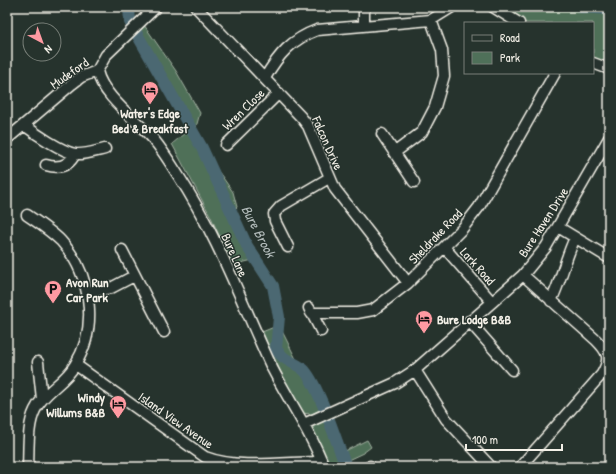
<svg xmlns="http://www.w3.org/2000/svg" width="616" height="474" viewBox="0 0 616 474" font-family="'Patrick Hand',sans-serif">
	<style>
		.green { fill: #4f7059; stroke: #a2b0a0 }
		.lines { fill: none; stroke-linecap: round; stroke-linejoin: round }
		.river { stroke: #4c6872; stroke-width: 12 }
		.minor-casing { stroke: #f4f1e8; stroke-width: 13 }
		.minor { stroke: #26332d; stroke-width: 10 }
		.labels { text-anchor: middle; dominant-baseline: central; stroke-width: 3; stroke-linejoin: round; paint-order: stroke }
		.street-label { font-size: 13px; fill: #f4f1e8; stroke: #26332d }
		.poi-label { font-size: 13px; font-weight: bold; fill: #f4f1e8; stroke: #26332d; text-anchor: start }
		.water-label { font-size: 14px; font-style: italic; fill: #b1bab9; stroke: #26332d }
	</style>
	<rect width="100%" height="100%" fill="#26332d"/>
	<filter id="ink" filterUnits="userSpaceOnUse"><feTurbulence type="fractalNoise" baseFrequency=".025" numOctaves="2"/><feDisplacementMap in="SourceGraphic" scale="8" xChannelSelector="R" yChannelSelector="G"/><feConvolveMatrix kernelMatrix="1 2 1 2 8 2 1 2 1" color-interpolation-filters="sRGB"/></filter>
	<g filter="url(#ink)">
		<!-- green -->
		<path class="green" d="M498,7H609V66L593,60V23H524Z
			M144,25L176,71L200,113L195,131L216,168L233,192L237,207L235,209L255,256L253,260L232,265L211,217L172,144L192,127L139,32Z
			M279,325L321,409L312,414L300,413L262,332Z
			M330,419L343,452L367,440L371,447L363,453L348,460L350,467H328L312,432L313,426Z"/>
		<g class="lines">
			<!-- river -->
			<path class="river" d="M129,7L130,22L202,148L247,246L273,286L279,317L276,349C285,363 297,362 305,371C320,389 337,443 346,467
				M581,7L609,9"/>
			<defs>
				<path id="minor" d="M196,7L301,117L308,126L335,189L408,283
					M364,7V26
					M493,7L519,23
					M593,63L609,69
					M97,71C103,97 137,120 154,140C163,151 171,164 178,175C217,235 242,303 272,368C289,401 311,432 324,467
					M97,71L106,55L156,7
					M265,78C278,55 292,39 317,30L431,20L452,7
					M24,125C36,134 61,151 75,154C85,155 96,151 105,149
					M382,134L414,182
					M7,139L72,84L81,77L97,71
					M226,145L279,93
					M394,153L422,132L435,107L444,76L442,50L431,20
					M46,165C59,169 69,166 75,154
					M27,215C39,223 51,231 61,241C91,274 99,326 75,365C65,383 43,392 35,410C27,426 29,449 28,467
					M558,227L609,258
					M288,247L275,221L274,214L281,206L329,178
					M444,247L492,302
					M122,250L164,332
					M88,292L111,288L134,276
					M551,301C561,281 565,259 575,238
					M309,308L321,331
					M311,313H357L373,310L408,283L462,229L479,207L555,73
					M469,321L512,370
					M38,362L42,399
					M76,365L205,457C236,469 280,463 314,462L321,459
					M415,370L446,419L491,467
					M304,424L395,383L415,370L523,275L546,247L609,138
					M370,466V467
					M520,467L602,374C611,358 608,352 596,340L523,275"/>
			</defs>
			<!-- minor casing -->
			<use href="#minor" class="minor-casing"/>
			<!-- minor -->
			<use href="#minor" class="minor"/>
		</g>
	</g>
	<!-- icons -->
	<defs>
		<symbol id="hotel-pin" viewBox="-11 -11 22 30"><path d="M0 17L-7.5 6A9.5 9.5 0 1 1 7.5 6Z" fill="#ff9aa2" stroke="#26332d"/><path d="M-6-4.5h1.5V1H6V5H4.5V3h-9V5H-6ZM-4 0a1.8 1.8 0 1 1 3.6 0ZM.5 0V-2.5h3Q6-2.5 6 0Z" fill="#111"/></symbol>
		<symbol id="parking-pin" viewBox="-11 -11 22 30"><path d="M0 17L-7.5 6A9.5 9.5 0 1 1 7.5 6Z" fill="#ff9aa2" stroke="#26332d"/><path d="M-3.5-5.5H1a3.5 3.5 0 0 1 0 7H-1V5.5H-3.5ZM-1-3.4V-.6H.8a1.4 1.4 0 0 0 0-2.8Z" fill="#111"/></symbol>
	</defs>
	<g fill-rule="evenodd">
		<use href="#hotel-pin" x="140" y="80" width="20" height="27"/>
		<use href="#parking-pin" x="43" y="279" width="20" height="27"/>
		<use href="#hotel-pin" x="414" y="309" width="20" height="27"/>
		<use href="#hotel-pin" x="108" y="394" width="20" height="27"/>
	</g>
	<g class="labels">
		<!-- street labels -->
		<g class="street-label">
			<text transform="translate(69 73) rotate(-35)">Mudeford</text>
			<text transform="translate(243 109) rotate(-44)">Wren Close</text>
			<text transform="translate(328 143) rotate(66)">Falcon Drive</text>
			<text transform="translate(543 222) rotate(-57)">Bure Haven Drive</text>
			<text transform="translate(435 236) rotate(-46)">Sheldrake Road</text>
			<text transform="translate(235 255) rotate(66)">Bure Lane</text>
			<text transform="translate(478 266) rotate(48)">Lark Road</text>
			<text transform="translate(176 420) rotate(35)">Island View Avenue</text>
		</g>
		<!-- poi labels -->
		<g class="poi-label">
			<text x="150" y="113" text-anchor="middle">Water's Edge<tspan x="150" dy="15">Bed &amp; Breakfast</tspan></text>
			<text x="66" y="282">Avon Run<tspan x="66" dy="15">Car Park</tspan></text>
			<text x="437" y="319">Bure Lodge B&amp;B</text>
			<text x="105" y="397" text-anchor="end">Windy<tspan x="105" dy="15">Willums B&amp;B</tspan></text>
		</g>
		<!-- water labels -->
		<g class="water-label">
			<text transform="translate(259 231) rotate(62)">Bure Brook</text>
		</g>
	</g>
	<!-- margin -->
	<rect width="616" height="474" fill="none" stroke="#26332d" stroke-width="24"/>
	<rect x="12" y="12" width="592" height="450" fill="none" stroke="#f4f1e8" stroke-width="1.5" filter="url(#ink)"/>
	<!-- legend -->
	<rect x="464" y="22" width="130" height="52" fill="#26332d" stroke="#787f78"/>
	<rect x="472" y="35" width="20" height="6" fill="#26332d" stroke="#787f78"/>
	<text x="500" y="42" font-size="12" fill="#f4f1e8">Road</text>
	<rect x="472" y="52" width="20" height="12" fill="#4f7059" stroke="#787f78"/>
	<text x="500" y="62" font-size="12" fill="#f4f1e8">Park</text>
	<!-- north arrow -->
	<g transform="translate(42 42) rotate(139)"><circle r="19" fill="#26332d" stroke="#787f78"/>
	<path d="M0-3L7 15L0 10L-7 15Z" fill="#ff9aa2"/>
	<text y="-6" font-size="11" font-weight="bold" text-anchor="middle" fill="#f4f1e8">N</text>
	</g>
	<!-- scale -->
	<path d="M466 444v6h96v-6" fill="none" stroke="#f4f1e8" stroke-width="2"/>
	<text x="472" y="444" font-size="12" fill="#f4f1e8" stroke="#26332d" stroke-width="3" paint-order="stroke">100 m</text>
</svg>
